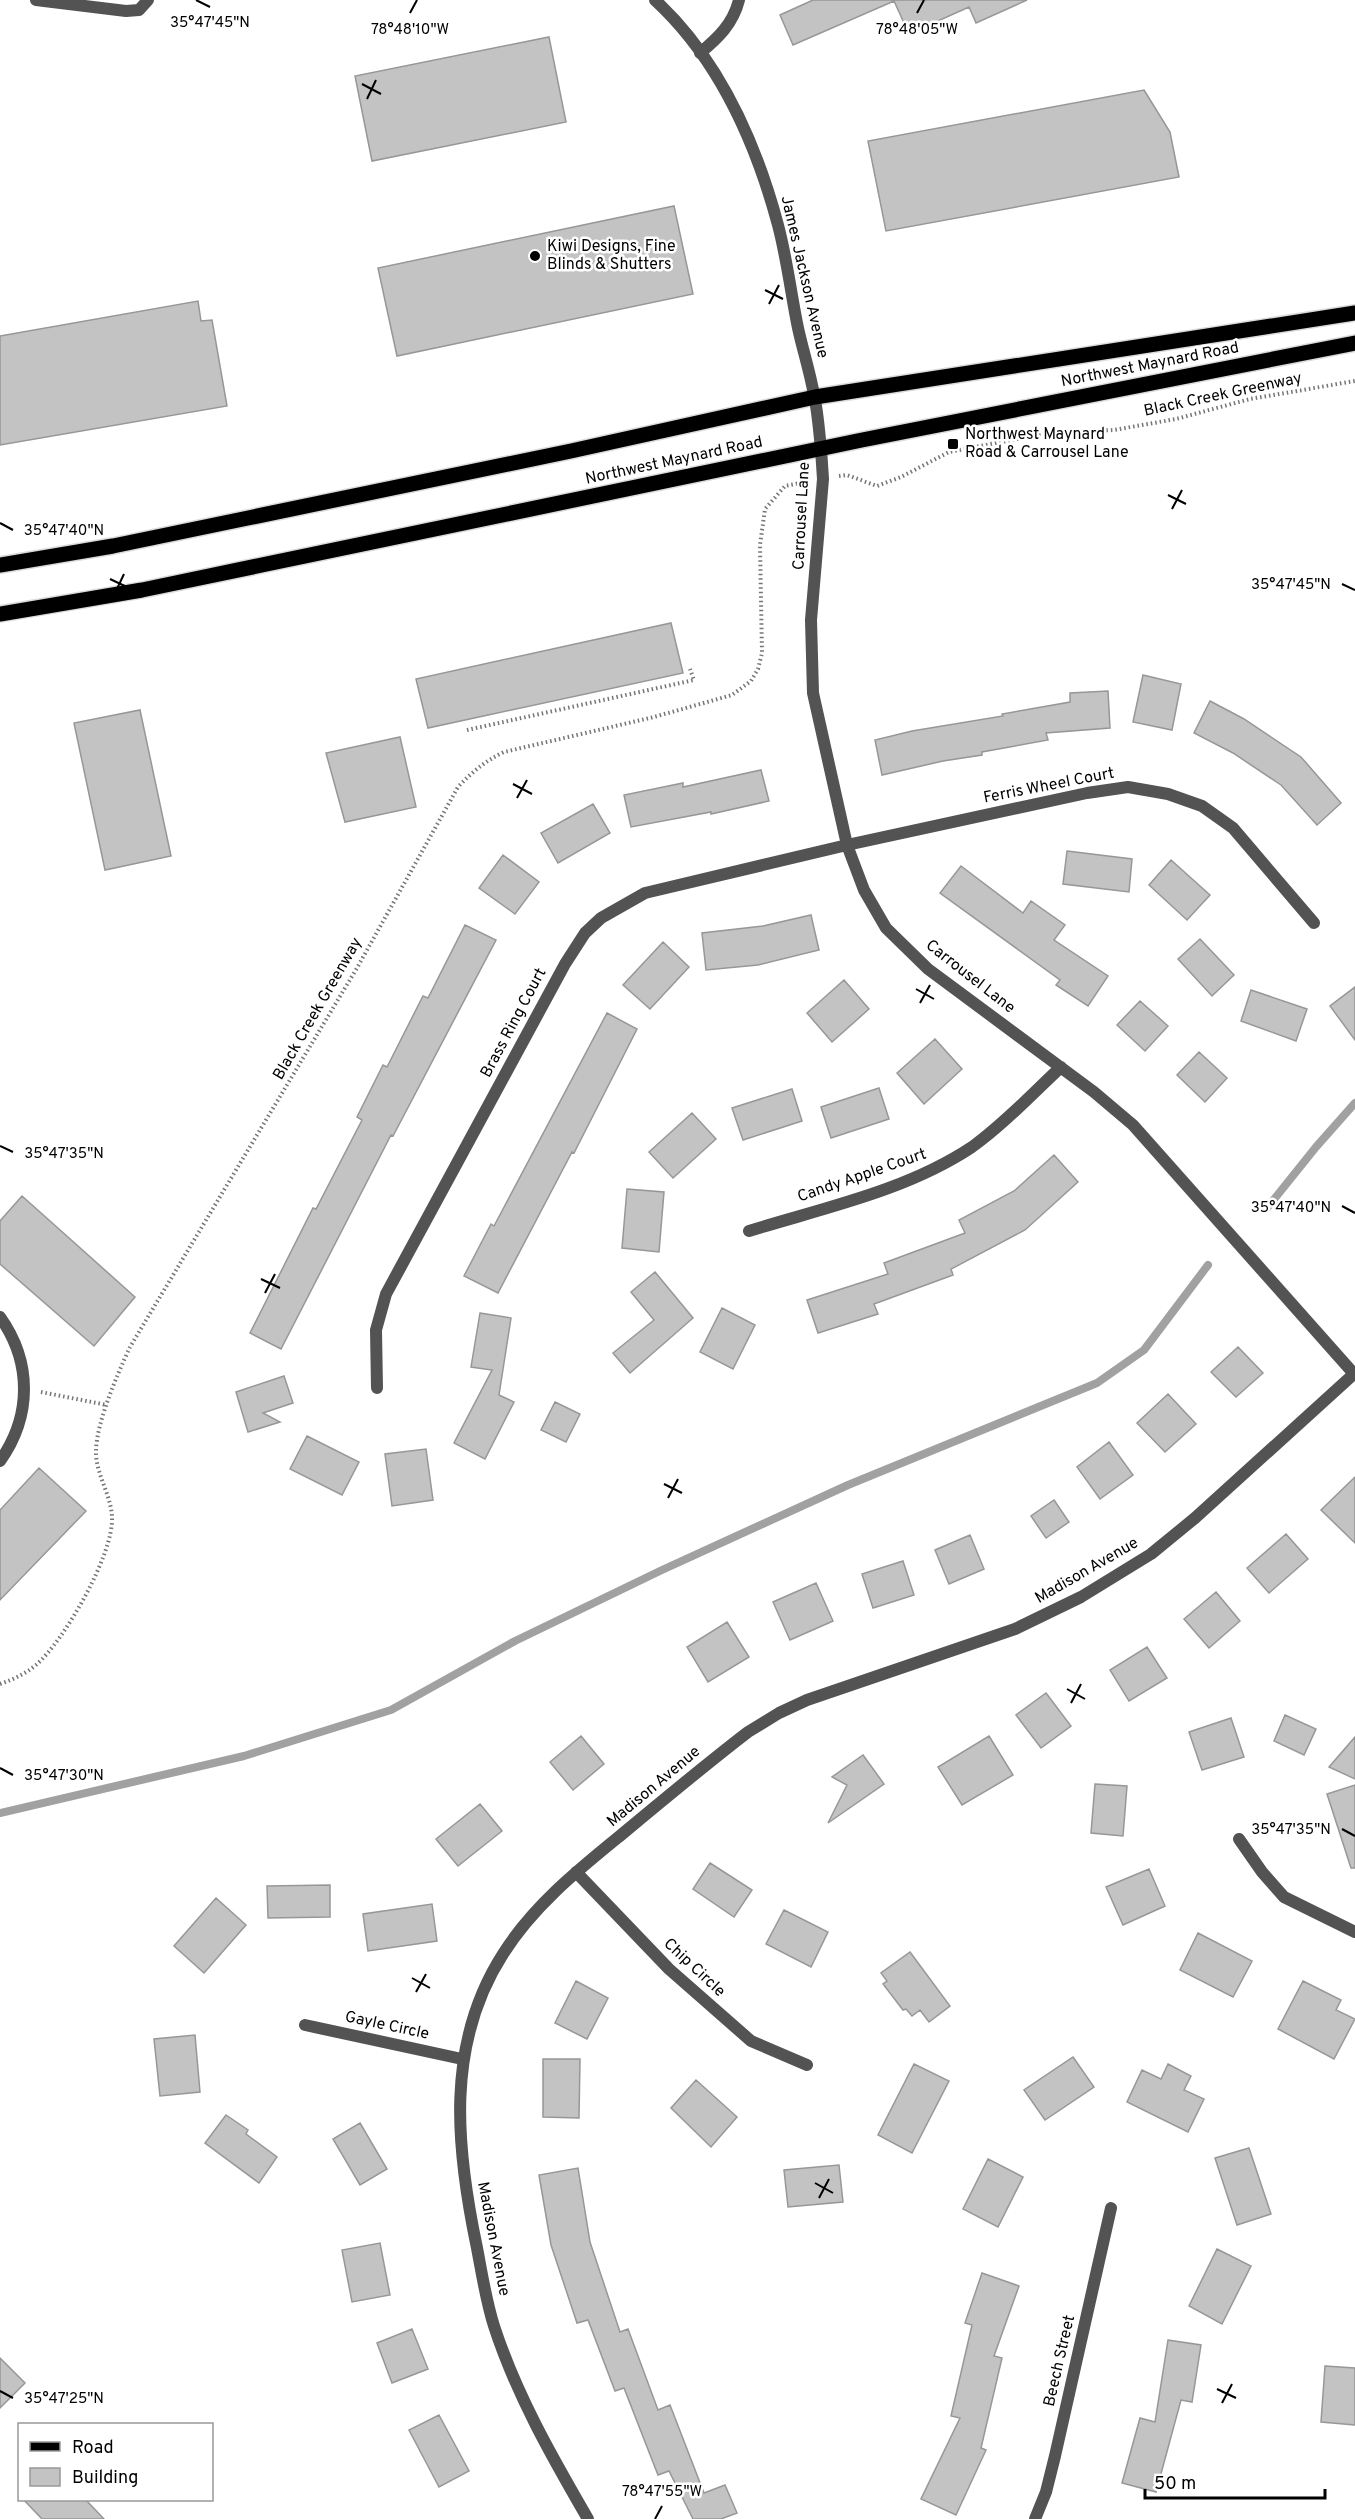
<svg xmlns="http://www.w3.org/2000/svg" width="1355" height="2519" viewBox="0 0 1355 2519" font-family="Overpass,sans-serif">
	<style>
		.lines { fill: none; stroke-linecap: round; stroke-linejoin: round }
		.stream { stroke: #a1a1a1; stroke-width: 8 }
		.building { fill: #c3c3c3; stroke: #979797; stroke-width: 1.5 }
		.primary-casing { stroke: #dbdbdb; stroke-width: 18 }
		.path { stroke: #757575; stroke-width: 4; stroke-dasharray: 1.5 3; stroke-linecap: butt }
		.service { stroke: #535353; stroke-width: 12 }
		.minor { stroke: #535353; stroke-width: 12 }
		.tertiary { stroke: #535353; stroke-width: 12 }
		.primary { stroke: #000; stroke-width: 15 }
		.ticks { fill: none; stroke: #000; stroke-width: 2 }
		.poi-dot { fill: #000; stroke: #fff; stroke-width: 2 }
		.labels { text-anchor: middle; dominant-baseline: central; stroke-width: 5; stroke-linejoin: round; paint-order: stroke }
		.poi-label { font-size: 16px; fill: #000; stroke: #fff; text-anchor: start }
		.street-label { font-size: 16px; fill: #000; stroke: #fff }
		.ticks-label { font-size: 15px; text-anchor: middle; fill: #000; stroke: #fff; stroke-width: 5; stroke-linejoin: round; paint-order: stroke }
	</style>
	<rect width="100%" height="100%" fill="#fff"/>
	<g class="lines">
		<!-- stream -->
		<path class="stream" d="M1267,1208L1316,1147L1355,1103
			M0,1813L244,1756L391,1710L515,1641L662,1570L848,1485L1097,1383L1144,1350L1208,1265"/>
	</g>
	<!-- building -->
	<path class="building" d="M813,0H1027L976,23L969,7L909,34L894,1L793,45L780,15Z
		M549,37L566,122L372,161L355,76Z
		M1144,90L1170,132L1179,177L886,231L868,141Z
		M674,206L693,294L397,356L378,268Z
		M198,301L201,321L212,320L227,406L0,445V336Z
		M671,623L683,673L428,728L416,679Z
		M1143,675L1181,684L1172,730L1133,722Z
		M1108,691L1110,728L1046,733L1048,740L982,752V755L943,761L882,775L875,740L912,731L1003,716L1002,714L1070,702V693Z
		M1210,701L1244,719L1301,757L1341,803L1317,825L1281,785L1233,753L1194,733Z
		M140,710L171,856L105,870L74,723Z
		M400,737L416,807L345,822L326,753Z
		M761,770L769,801L711,814V812L631,827L624,795L683,783V787Z
		M593,804L610,833L558,863L541,833Z
		M1067,851L1132,859L1129,892L1063,884Z
		M503,855L539,882L515,914L479,888Z
		M1171,860L1210,895L1187,920L1149,885Z
		M961,866L1023,913L1031,901L1065,925L1054,940L1108,976L1088,1006L1056,985L1060,980L940,893Z
		M811,915L819,950L758,965L706,970L702,933L763,926Z
		M465,925L496,940L393,1136L391,1135L281,1349L250,1333L313,1208L316,1209L362,1120L357,1117L383,1065L387,1067L423,996L428,998Z
		M1200,939L1234,975L1212,996L1178,959Z
		M663,942L689,967L650,1009L623,985Z
		M844,980L869,1009L832,1042L807,1013Z
		M1355,987V1040L1330,1006Z
		M1251,990L1307,1009L1296,1041L1241,1021Z
		M1140,1001L1168,1026L1145,1051L1117,1025Z
		M607,1013L637,1029L574,1153L572,1152L498,1293L464,1276L491,1224L494,1226Z
		M935,1039L962,1069L924,1104L897,1073Z
		M1199,1052L1227,1078L1205,1102L1177,1075Z
		M879,1088L889,1119L831,1138L821,1107Z
		M792,1089L802,1121L743,1140L732,1108Z
		M692,1113L716,1139L673,1178L649,1152Z
		M1054,1155L1078,1182L1025,1230L951,1269L953,1275L874,1304L878,1314L818,1333L807,1300L888,1274L884,1263L965,1233L959,1220L1014,1191Z
		M627,1189L664,1192L659,1252L622,1248Z
		M22,1196L135,1297L94,1346L0,1264V1221Z
		M655,1272L693,1318L630,1373L613,1353L654,1320L631,1292Z
		M722,1308L755,1325L733,1369L700,1352Z
		M480,1313L511,1318L499,1395L514,1402L485,1459L454,1443L492,1370L471,1367Z
		M1238,1347L1263,1373L1236,1397L1211,1372Z
		M284,1376L293,1403L263,1413L280,1422L248,1432L236,1392Z
		M1168,1394L1196,1424L1165,1452L1137,1423Z
		M555,1402L580,1414L566,1442L541,1430Z
		M307,1436L359,1462L342,1495L290,1469Z
		M1109,1442L1133,1475L1100,1499L1077,1467Z
		M426,1449L433,1500L392,1506L385,1454Z
		M39,1468L86,1511L0,1600V1510Z
		M1355,1477V1543L1321,1510Z
		M1054,1500L1069,1522L1046,1538L1031,1516Z
		M1286,1534L1308,1559L1269,1593L1247,1568Z
		M970,1535L984,1569L949,1584L935,1550Z
		M903,1561L914,1595L873,1608L862,1574Z
		M816,1583L833,1621L790,1640L773,1602Z
		M1216,1592L1240,1621L1209,1648L1184,1619Z
		M727,1622L749,1657L708,1682L687,1647Z
		M1147,1647L1167,1678L1129,1701L1110,1670Z
		M1046,1693L1071,1726L1041,1748L1016,1715Z
		M1285,1715L1316,1729L1304,1755L1274,1741Z
		M1231,1718L1244,1757L1202,1770L1189,1732Z
		M581,1736L604,1764L573,1790L550,1762Z
		M989,1736L1013,1775L962,1805L938,1767Z
		M1355,1737V1779L1329,1767Z
		M863,1755L884,1784L828,1823L847,1785L832,1777Z
		M1095,1784L1127,1786L1123,1836L1091,1833Z
		M1355,1785V1868H1351L1327,1794Z
		M480,1804L502,1831L458,1866L436,1839Z
		M710,1863L752,1890L734,1917L693,1889Z
		M1149,1869L1165,1906L1123,1925L1106,1887Z
		M330,1885V1917L268,1918L267,1886Z
		M216,1898L246,1925L204,1973L174,1946Z
		M432,1904L437,1941L368,1951L363,1914Z
		M784,1910L828,1932L811,1967L766,1944Z
		M1198,1933L1252,1961L1233,1997L1180,1970Z
		M910,1952L950,2006L929,2022L920,2010L912,2016L906,2009L903,2010L883,1984L887,1981L881,1973Z
		M576,1981L608,1998L587,2039L555,2023Z
		M1303,1981L1341,2000L1336,2010L1355,2019L1334,2059L1278,2029Z
		M195,2035L200,2092L160,2096L154,2039Z
		M1073,2057L1094,2087L1045,2120L1024,2090Z
		M543,2059H580L579,2118L543,2117Z
		M914,2064L949,2081L912,2153L878,2135Z
		M1168,2064L1191,2076L1184,2090L1204,2099L1188,2132L1127,2102L1142,2070L1161,2079Z
		M696,2080L737,2117L711,2147L671,2108Z
		M226,2115L248,2130L246,2134L277,2157L259,2183L205,2143Z
		M360,2123L387,2169L360,2185L333,2139Z
		M1249,2148L1271,2214L1237,2225L1215,2158Z
		M988,2159L1023,2177L998,2227L963,2209Z
		M839,2165L843,2202L788,2207L784,2170Z
		M578,2168L590,2242L620,2332L628,2329L658,2410L670,2405L704,2493L725,2485L737,2513L721,2519H693L669,2471L658,2475L624,2388L615,2391L588,2320L577,2323L551,2245L539,2175Z
		M380,2243L390,2295L352,2302L342,2250Z
		M1217,2249L1251,2266L1222,2324L1189,2306Z
		M982,2273L1019,2286L994,2356L1002,2358L981,2448L986,2450L956,2515L921,2499L960,2418L951,2416L972,2325L965,2323Z
		M412,2329L428,2369L392,2383L377,2343Z
		M1168,2340L1201,2345L1192,2402L1181,2400L1156,2492L1122,2483L1140,2418L1155,2422Z
		M0,2358L25,2383L0,2408Z
		M1325,2366L1355,2368V2425L1321,2422Z
		M439,2415L469,2471L439,2487L409,2430Z
		M23,2499H85L104,2519H42Z"/>
	<g class="lines">
		<defs>
			<path id="primary" d="M0,565L113,546L248,518L571,451L815,397L1355,313
				M0,614L142,590L862,440L1355,343"/>
		</defs>
		<!-- primary casing -->
		<use href="#primary" class="primary-casing"/>
		<!-- path -->
		<path class="path" d="M839,476L847,475L877,486L901,477L949,452L1048,433L1114,430L1176,419L1250,399L1355,381
			M467,730L694,680L690,669
			M41,1392L107,1405
			M0,1684C14,1679 25,1674 36,1665C64,1641 114,1554 112,1517C111,1494 95,1473 96,1450C97,1421 118,1373 130,1347L357,968L458,787C472,772 485,761 504,752L654,717L732,695L751,681L758,669L762,653L760,545L765,509L785,486L805,482"/>
		<!-- service -->
		<path class="service" d="M36,0L126,11L139,10L148,0
			M700,53C718,38 733,24 739,0"/>
		<!-- minor -->
		<path class="minor" d="M821,449L823,479L811,620L813,693L847,845L864,890L886,928L928,969L1094,1092L1133,1125L1355,1375
			M749,1231C823,1208 906,1191 972,1147C1004,1124 1032,1094 1061,1067
			M0,1317C32,1362 32,1416 0,1461
			M377,1388L376,1330L386,1294L565,964L585,933L601,918L645,893L847,845L1087,793L1128,787L1168,794L1202,806L1233,828L1314,923
			M1239,1839L1262,1872L1284,1897L1355,1932
			M576,1872L669,1969L751,2041L807,2065
			M305,2025L462,2059
			M588,2519C552,2457 516,2394 494,2326C486,2301 482,2274 477,2248C456,2148 445,2044 503,1954C533,1906 578,1870 621,1835C663,1800 705,1765 748,1732L779,1713L807,1700L1015,1629L1081,1597L1151,1554L1195,1518L1355,1373
			M1035,2519L1046,2492L1055,2456L1111,2208"/>
		<!-- tertiary -->
		<path class="tertiary" d="M655,0C719,59 756,143 778,225C787,259 791,294 798,328C803,351 810,372 814,395C818,413 819,431 821,449"/>
		<!-- primary -->
		<use href="#primary" class="primary"/>
	</g>
	<!-- ticks -->
	<path class="ticks" d="M196,0L210,7M410,13L417,0M917,13L924,0M362,84L381,94M367,99L376,80M765,290L783,299M769,304L779,285M1168,495L1186,504M1172,509L1182,490M0,523L13,530M110,579L129,588M1342,584L1355,590M115,593L124,574M513,784L532,794M517,798L527,780M916,989L934,999M920,1003L930,985M0,1146L13,1152M1342,1206L1355,1213M261,1279L280,1288M265,1293L275,1274M664,1484L682,1493M668,1498L678,1479M1067,1689L1085,1699M1071,1703L1081,1684M0,1768L13,1775M1342,1829L1355,1836M412,1978L430,1988M416,1992L426,1974M815,2183L833,2193M819,2198L829,2179M1217,2389L1236,2398M0,2391L13,2398M1222,2403L1232,2384M655,2519L662,2506"/>
	<!-- markers -->
	<g class="poi-dot">
		<circle cx="535" cy="256" r="6"/>
		<rect x="947" y="438" width="12" height="12" rx="3"/>
	</g>
	<g class="labels">
		<!-- poi labels -->
		<g class="poi-label">
			<text x="547" y="247">Kiwi Designs, Fine<tspan x="547" dy="18">Blinds &amp; Shutters</tspan></text>
			<text x="965" y="435">Northwest Maynard<tspan x="965" dy="18">Road &amp; Carrousel Lane</tspan></text>
		</g>
		<!-- street labels -->
		<g class="street-label">
			<text transform="translate(804 277) rotate(77)">James Jackson Avenue</text>
			<text transform="translate(1150 365) rotate(-11)">Northwest Maynard Road</text>
			<text transform="translate(1223 395) rotate(-12)">Black Creek Greenway</text>
			<text transform="translate(674 461) rotate(-12)">Northwest Maynard Road</text>
			<text transform="translate(802 516) rotate(-87)">Carrousel Lane</text>
			<text transform="translate(1049 786) rotate(-11)">Ferris Wheel Court</text>
			<text transform="translate(970 977) rotate(38)">Carrousel Lane</text>
			<text transform="translate(318 1009) rotate(-60)">Black Creek Greenway</text>
			<text transform="translate(514 1023) rotate(-62)">Brass Ring Court</text>
			<text transform="translate(862 1176) rotate(-19)">Candy Apple Court</text>
			<text transform="translate(1087 1571) rotate(-30)">Madison Avenue</text>
			<text transform="translate(654 1787) rotate(-40)">Madison Avenue</text>
			<text transform="translate(694 1968) rotate(43)">Chip Circle</text>
			<text transform="translate(387 2026) rotate(12)">Gayle Circle</text>
			<text transform="translate(493 2239) rotate(79)">Madison Avenue</text>
			<text transform="translate(1060 2361) rotate(-77)">Beech Street</text>
		</g>
	</g>
	<g class="ticks-label">
		<text x="210" y="27">35°47'45"N</text>
		<text x="410" y="34">78°48'10"W</text>
		<text x="917" y="34">78°48'05"W</text>
		<text x="64" y="535">35°47'40"N</text>
		<text x="1291" y="589">35°47'45"N</text>
		<text x="64" y="1158">35°47'35"N</text>
		<text x="1291" y="1212">35°47'40"N</text>
		<text x="64" y="1780">35°47'30"N</text>
		<text x="1291" y="1834">35°47'35"N</text>
		<text x="64" y="2403">35°47'25"N</text>
		<text x="662" y="2496">78°47'55"W</text>
	</g>
	<!-- legend -->
	<rect x="18" y="2423" width="195" height="78" fill="#ffffff" stroke="#999999" stroke-width="1.5"/>
	<rect x="30" y="2442" width="30" height="9" fill="#000000" stroke="#999999" stroke-width="1.5"/>
	<text x="72" y="2453" font-size="18" fill="#000000">Road</text>
	<rect x="30" y="2468" width="30" height="18" fill="#c3c3c3" stroke="#999999" stroke-width="1.5"/>
	<text x="72" y="2483" font-size="18" fill="#000000">Building</text>
	<!-- scale -->
	<path d="M1145 2489v9h180v-9" fill="none" stroke="#000000" stroke-width="3"/>
	<text x="1154" y="2489" font-size="18" fill="#000000" stroke="#ffffff" stroke-width="4.5" paint-order="stroke">50 m</text>
</svg>
